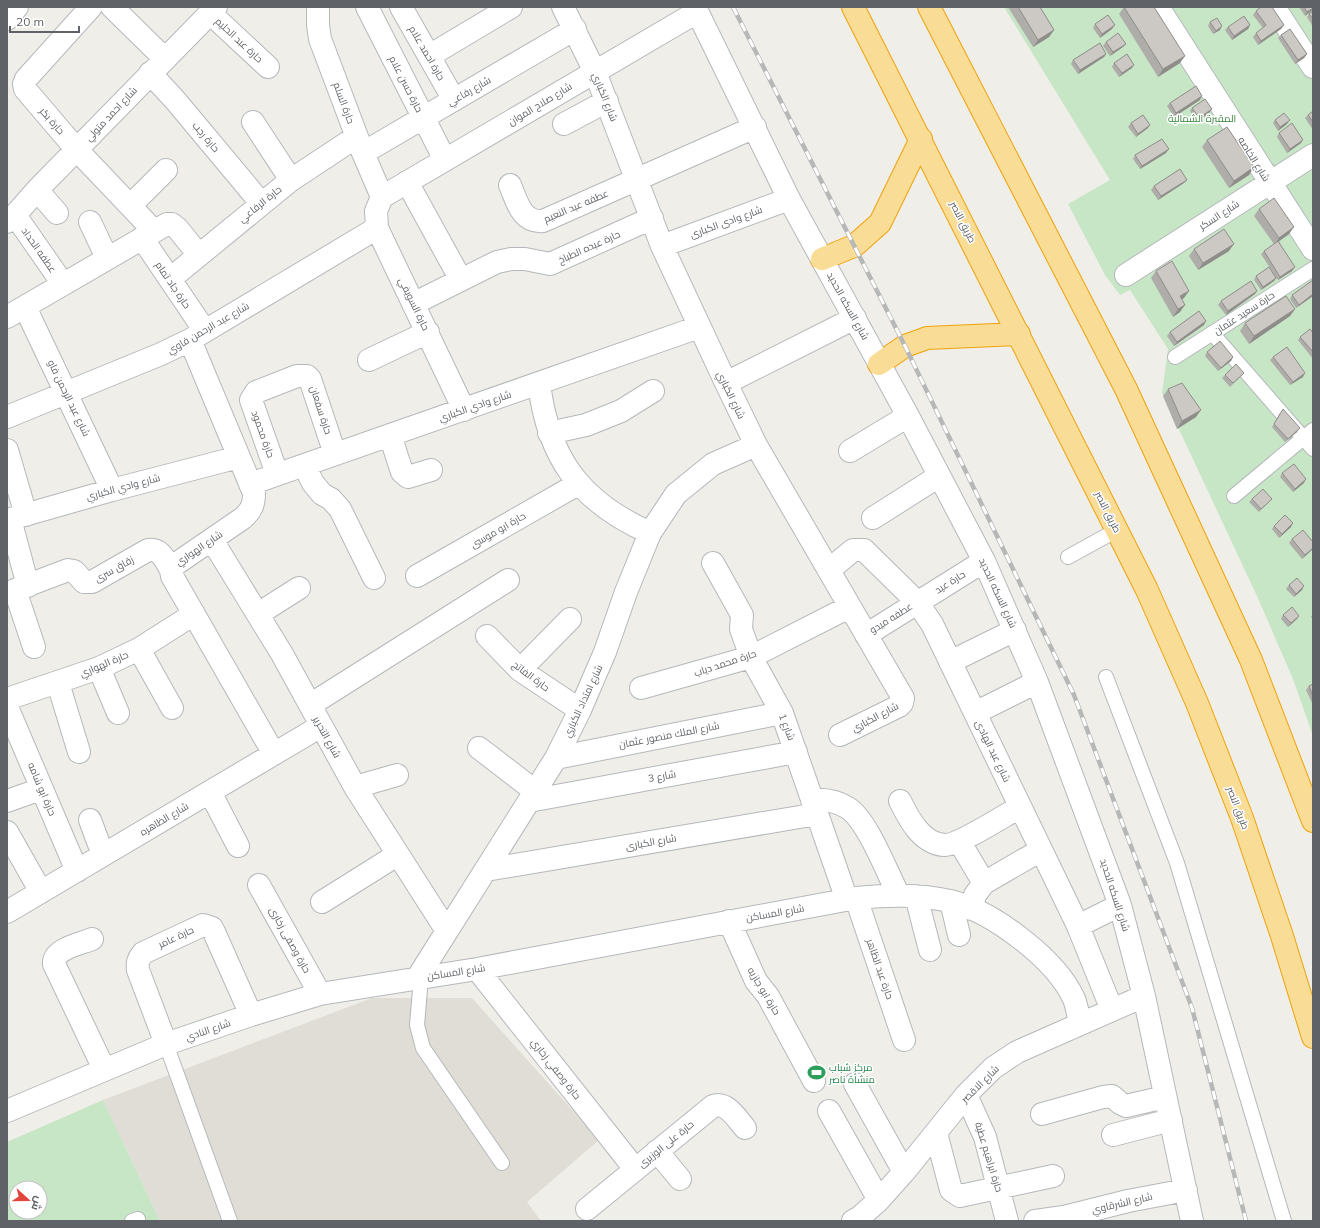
<svg xmlns="http://www.w3.org/2000/svg" width="1320" height="1228" viewBox="0 0 1320 1228" font-family="Mulish,Cairo,sans-serif">
	<style>
		.education { fill: #e0ddd6 }
		.green { fill: #c7e6c6; fill-rule: evenodd }
		.lines { fill: none; stroke-linecap: round; stroke-linejoin: round }
		.lane-casing { stroke: #b5b8bb; stroke-width: 16 }
		.street-casing { stroke: #b5b8bb; stroke-width: 24 }
		.highway-casing { stroke: #eea20a; stroke-width: 24 }
		.lane { stroke: #fff; stroke-width: 14 }
		.street { stroke: #fff; stroke-width: 22 }
		.highway { stroke: #f9dd97; stroke-width: 22 }
		.rail-casing { stroke: #b6b7b7; stroke-width: 4.5 }
		.rail { stroke: #fff; stroke-width: 3; stroke-dasharray: 9; stroke-linecap: butt }
		.wall { fill: #afada9 }
		.shaded-wall { fill: #8f8d89 }
		.building { fill: #ccc9c4; stroke: #8f8d89 }
		.labels { text-anchor: middle; dominant-baseline: central; stroke-width: 3; stroke-linejoin: round; paint-order: stroke }
		.street-label { font-size: 10px; fill: #5f6367; stroke: #fff }
		.park-label { font-size: 10px; fill: #39843b; stroke: #fff }
		.leisure-label { font-size: 10px; fill: #27864d; stroke: #fff; text-anchor: start }
	</style>
	<rect width="100%" height="100%" fill="#f0eee8"/>
	<!-- education -->
	<path class="education" d="M372,998H472L599,1140L527,1202L541,1221H160L103,1100Z"/>
	<!-- green -->
	<path class="green" d="M1004,7H1313V736L1293,679L1257,596L1162,393L1168,349L1130,290L1120,295L1105,275L1068,204L1110,180Z
		M103,1100L160,1221H7V1142ZM16,1188H40V1212H16Z"/>
	<g class="lines">
		<defs>
			<path id="lane" d="M1212,333L1313,449
				M1175,357L1313,269
				M1234,496L1313,430
				M1068,557L1117,530
				M1106,677L1177,863L1284,1221
				M418,977L420,990L417,1025L423,1048L502,1163
				M166,1044L230,1221
				M132,1221L138,1219"/>
			<path id="street" d="M91,7L26,79L24,84L25,89L77,150L154,231
				M112,7L165,59
				M318,7V25L320,39L363,153L382,197
				M367,7L445,160
				M401,7L454,100
				M563,7L595,72L662,246L726,383L756,445L903,698L902,703L899,706L840,735
				M695,7L789,199L908,416L984,561L1037,682L1120,905L1144,996L1192,1221
				M1158,7L1313,249
				M1274,7L1313,67
				M210,13L268,67
				M7,19L17,7
				M429,56L511,7
				M150,73L175,100L261,203
				M253,122L291,180
				M564,124L607,101
				M363,153L575,29
				M407,182L461,280
				M510,185C517,201 521,223 543,221L755,127
				M37,190L57,213
				M382,197L697,12
				M382,197L376,211L377,228L464,410
				M131,205L166,170
				M15,215L63,284
				M7,222L15,215L37,190L216,7
				M90,222L107,258
				M142,238L205,331
				M662,246L789,199
				M1126,275L1313,155
				M170,279L291,180L356,137
				M413,304L497,262L511,259H525L550,264L652,218
				M25,307L112,490
				M7,317L167,224H172L177,228L199,255
				M190,340L254,493C254,504 252,510 243,518L173,566L171,570L172,576L274,754
				M369,360L428,332
				M539,383C548,459 581,502 650,533
				M726,383L855,318
				M7,417L161,354L190,340L377,228
				M549,433L586,425L621,411L653,391
				M390,435L402,472L408,477L431,470
				M7,450L26,515
				M850,451L908,416
				M304,465L313,483L322,494L331,499L340,509L374,578
				M277,474L251,400L256,392L297,376H307L310,379L335,454
				M250,484L699,327
				M873,518L939,476
				M10,519L28,586
				M7,520L112,490L239,457
				M212,540L282,654L355,787L447,931
				M713,563L742,615L741,629L751,657L782,713L847,900
				M829,570L853,550H864L917,602L932,624L1078,926L1112,1010
				M417,576L578,484
				M15,590L34,647
				M7,593L68,570L74,571L84,582H92L148,550C161,548 165,560 171,570
				M258,614L299,588
				M866,635L984,561
				M487,636L520,670L580,710
				M139,649L172,708
				M950,662L1015,630
				M99,668L118,713
				M520,670L570,619
				M58,683L79,752
				M641,688L751,657L849,607
				M7,699L99,668L139,649L194,614
				M310,705L508,580
				M7,707L77,871
				M975,713L1037,682
				M479,748L535,791
				M556,758L782,713
				M355,787L397,775
				M210,792L238,846
				M812,800C824,799 837,801 848,808C867,820 887,872 898,894
				M7,801L41,789
				M529,801L796,752
				M900,801C909,819 921,843 944,845C958,846 1005,815 1020,807
				M90,820L103,855
				M7,832L41,892
				M959,841L984,883
				M486,870L817,814
				M259,885L320,994
				M916,896L930,950
				M856,898L904,1040
				M951,901L959,935
				M322,902L397,855
				M971,909L975,895L984,883L1041,850
				M7,912L321,726
				M729,921L756,981L768,996L814,1081
				M1078,926L1120,905
				M92,939C80,944 53,949 54,964L104,1069
				M477,969L635,1169
				M418,977L556,758L580,710L605,652L626,592L650,533L676,494L713,464L756,445
				M166,1044L138,970C137,963 138,959 143,953L203,925L212,928L214,932L251,1015
				M855,1084L904,1172
				M966,1095L985,1137L1007,1221
				M7,1111L166,1044L251,1015L320,994L477,969L856,898C889,895 917,894 950,901C992,911 1056,959 1074,999C1077,1006 1078,1015 1080,1023
				M829,1111L879,1200
				M1042,1114L1103,1097L1112,1096L1120,1103L1126,1106L1165,1097
				M936,1133L951,1190L960,1196L1053,1176
				M1113,1135L1171,1120
				M657,1151L680,1179
				M587,1209L713,1106C727,1101 737,1119 745,1128
				M853,1221L860,1217L879,1200L904,1172L966,1095L993,1068L1017,1052L1144,996
				M1035,1221L1064,1217L1128,1201L1186,1190"/>
			<path id="highway" d="M853,7L1147,590L1197,703L1242,818L1282,936L1313,1037
				M929,7L1126,389L1251,660L1313,821
				M822,259L854,246L880,223L921,139
				M879,364L905,346L927,338L1019,334"/>
		</defs>
		<!-- lane casing -->
		<use href="#lane" class="lane-casing"/>
		<!-- street casing -->
		<use href="#street" class="street-casing"/>
		<!-- highway casing -->
		<use href="#highway" class="highway-casing"/>
		<!-- lane -->
		<use href="#lane" class="lane"/>
		<!-- street -->
		<use href="#street" class="street"/>
		<!-- highway -->
		<use href="#highway" class="highway"/>
		<defs>
			<path id="rail" d="M733,7L905,346L1074,695L1192,1008L1246,1221"/>
		</defs>
		<!-- rail casing -->
		<use href="#rail" class="rail-casing"/>
		<!-- rail -->
		<use href="#rail" class="rail"/>
	</g>
	<!-- wall -->
	<path class="wall" d="M1008,7H1040L1054,30L1049,37L1033,47Z
		M1124,7L1180,63L1158,77L1119,14Z
		M1299,7H1313L1305,16Z
		M1256,11L1284,25L1281,29L1258,45L1253,37L1256,33L1263,28L1253,15Z
		M1313,11V27L1307,17L1309,14Z
		M1210,22L1220,30L1213,34L1208,26Z
		M1095,24L1112,29L1100,38L1093,28Z
		M1250,25L1248,29L1232,40L1225,30L1228,27Z
		M1281,35L1307,54L1304,58L1295,64L1278,38Z
		M1106,42L1123,47L1110,56L1103,46Z
		M1106,54L1104,57L1078,74L1071,64L1073,60Z
		M1114,63L1132,68L1119,77L1112,67Z
		M1200,100L1174,117L1167,106L1170,103Z
		M1192,108L1212,109L1209,113L1197,122L1190,111Z
		M1313,111V130L1305,118L1308,115Z
		M1275,120L1287,124L1278,131L1273,123Z
		M1131,123L1148,128L1136,137L1128,127Z
		M1279,133L1301,143L1287,153L1277,137Z
		M1207,140L1254,167L1249,175L1229,188L1202,147Z
		M1166,153L1140,169L1133,159L1135,155Z
		M1184,183L1158,200L1151,190L1154,186Z
		M1259,209L1289,234L1279,241L1292,271L1278,280L1276,278L1274,281L1261,290L1254,280L1256,276L1274,274L1261,254L1264,251L1274,244L1254,216Z
		M1194,249L1229,251L1198,270L1189,256Z
		M1156,271L1184,298L1182,299L1180,312L1173,317L1151,278Z
		M1313,280V296L1296,308L1290,299L1292,295Z
		M1255,294L1226,315L1218,305L1221,301Z
		M1295,309L1290,316L1249,344L1240,331L1245,323Z
		M1204,325L1174,346L1167,336L1170,332Z
		M1313,333V359L1298,340L1300,337Z
		M1207,352L1233,357L1231,361L1218,371L1205,356Z
		M1273,357L1303,377L1290,385L1270,360Z
		M1244,373L1230,387L1222,378L1225,375Z
		M1168,389L1196,417L1177,429L1163,396Z
		M1280,413L1297,432L1285,442L1272,427Z
		M1282,473L1304,483L1293,492L1280,477Z
		M1252,499H1272L1259,512L1249,502Z
		M1274,526L1291,527L1279,538L1272,529Z
		M1292,539L1313,542V549L1302,559L1289,543Z
		M1289,585L1302,590L1294,597L1286,589Z
		M1313,613V619L1311,617Z
		M1283,615L1299,616L1297,619L1288,627L1281,619Z
		M1313,684V705L1306,690L1309,686Z"/>
	<!-- shaded-wall -->
	<path class="shaded-wall" d="M1313,8V10L1305,16L1307,12Z
		M1115,25L1112,29L1100,38L1102,34Z
		M1250,25L1248,29L1232,40L1234,36Z
		M1284,25L1281,29L1258,45L1261,41Z
		M1222,26L1220,30L1213,34L1216,31Z
		M1054,30L1049,37L1033,47L1038,40Z
		M1126,44L1123,47L1110,56L1113,52Z
		M1106,54L1104,57L1078,74L1080,70Z
		M1307,54L1304,58L1295,64L1298,60Z
		M1185,56L1180,63L1158,77L1163,69Z
		M1134,65L1132,68L1119,77L1122,73Z
		M1202,96L1200,100L1174,117L1176,113Z
		M1212,109L1209,113L1197,122L1199,118Z
		M1290,120L1287,124L1278,131L1280,127Z
		M1150,125L1148,128L1136,137L1138,134Z
		M1303,140L1301,143L1287,153L1290,149Z
		M1169,149L1166,153L1140,169L1142,166Z
		M1254,167L1249,175L1229,188L1234,181Z
		M1187,180L1184,183L1158,200L1161,196Z
		M1294,227L1289,234L1274,245L1279,238Z
		M1234,244L1229,251L1198,270L1203,263Z
		M1295,267L1292,271L1278,280L1280,277Z
		M1276,278L1274,281L1261,290L1263,287Z
		M1189,291L1184,298L1175,304L1180,296Z
		M1257,291L1255,294L1226,315L1228,311Z
		M1313,294V296L1296,308L1299,305Z
		M1185,305L1180,312L1173,317L1178,309Z
		M1295,309L1290,316L1249,344L1254,336Z
		M1206,321L1204,325L1174,346L1177,342Z
		M1233,357L1231,361L1218,371L1221,368Z
		M1305,373L1303,377L1290,385L1293,382Z
		M1201,410L1196,417L1177,429L1182,421Z
		M1300,428L1297,432L1285,442L1288,439Z
		M1306,479L1304,483L1293,492L1295,489Z
		M1293,523L1291,527L1279,538L1282,534Z
		M1313,548V549L1302,559L1305,555Z
		M1304,586L1302,590L1294,597L1296,594Z
		M1299,616L1297,619L1288,627L1291,623Z"/>
	<!-- building -->
	<path class="building" d="M1018,7H1040L1054,30L1038,40Z
		M1124,7H1154L1185,56L1163,69Z
		M1261,7H1272L1284,25L1261,41L1256,33L1266,25L1256,11Z
		M1304,7H1313V8L1307,12Z
		M1313,11V19L1309,14Z
		M1108,15L1115,25L1102,34L1095,24Z
		M1244,16L1250,25L1234,36L1228,27Z
		M1217,18L1222,26L1216,31L1210,22Z
		M1290,29L1307,54L1298,60L1281,35Z
		M1118,33L1126,44L1113,52L1106,42Z
		M1100,43L1106,54L1080,70L1073,60Z
		M1127,54L1134,65L1122,73L1114,63Z
		M1196,86L1202,96L1176,113L1170,103Z
		M1205,99L1212,109L1199,118L1192,108Z
		M1313,111V122L1308,115Z
		M1284,113L1290,120L1280,127L1275,120Z
		M1143,115L1150,125L1138,134L1131,123Z
		M1292,123L1303,140L1290,149L1279,133Z
		M1227,127L1254,167L1234,181L1207,140Z
		M1162,139L1169,149L1142,166L1135,155Z
		M1180,169L1187,180L1161,196L1154,186Z
		M1274,198L1294,227L1279,238L1259,209Z
		M1224,229L1234,244L1203,263L1194,249Z
		M1278,241L1295,267L1280,277L1264,251Z
		M1172,261L1189,291L1180,296L1185,305L1178,309L1156,271Z
		M1269,267L1276,278L1263,287L1256,276Z
		M1313,280V294L1299,305L1292,295Z
		M1251,281L1257,291L1228,311L1221,301Z
		M1286,296L1295,309L1254,336L1245,323Z
		M1199,311L1206,321L1177,342L1170,332Z
		M1310,329L1313,333V352L1300,337Z
		M1220,341L1233,357L1221,368L1207,352Z
		M1287,347L1305,373L1293,382L1273,357Z
		M1236,364L1244,373L1233,383L1225,375Z
		M1182,383L1201,410L1182,421L1168,389Z
		M1283,409L1300,428L1288,439L1274,424Z
		M1294,464L1306,479L1295,489L1282,473Z
		M1263,489L1272,499L1261,509L1252,499Z
		M1285,515L1293,523L1282,534L1274,526Z
		M1303,530L1313,542V548L1305,555L1292,539Z
		M1297,578L1304,586L1296,594L1289,585Z
		M1292,607L1299,616L1291,623L1283,615Z
		M1313,684V696L1309,686Z"/>
	<!-- icons -->
	<defs>
		<symbol id="stadium-bare" viewBox="-9 -9 18 18"><path d="M0-5a6.5 5 0 1 0 0 10a6.5 5 0 1 0 0-10ZM-3.5-1.8h7v3.6h-7Z" fill="#2e9e5b" stroke="#fff" stroke-width="2.5" paint-order="stroke"/></symbol>
	</defs>
	<g fill-rule="evenodd">
		<use href="#stadium-bare" x="804" y="1060" width="25" height="25"/>
	</g>
	<g class="labels">
		<!-- street labels -->
		<g class="street-label">
			<text transform="translate(239 40) rotate(43)">حارة عبد الحليم</text>
			<text transform="translate(427 53) rotate(60)">حارة احمد علام</text>
			<text transform="translate(406 84) rotate(63)">حارة حسن علام</text>
			<text transform="translate(469 91) rotate(-30)">شارع رفاعي</text>
			<text transform="translate(605 97) rotate(68)">شارع الكباري</text>
			<text transform="translate(344 103) rotate(70)">حارة السلم</text>
			<text transform="translate(540 104) rotate(-31)">شارع صلاح الموان</text>
			<text transform="translate(111 114) rotate(-47)">شارع احمد متولي</text>
			<text transform="translate(52 121) rotate(49)">حارة بكر</text>
			<text transform="translate(206 137) rotate(50)">حارة رجب</text>
			<text transform="translate(1254 159) rotate(58)">شارع الخاصه</text>
			<text transform="translate(260 204) rotate(-39)">حارة الرفاعي</text>
			<text transform="translate(576 206) rotate(-23)">عطفه عبد النعيم</text>
			<text transform="translate(1219 215) rotate(-33)">شارع السكر</text>
			<text transform="translate(726 222) rotate(-20)">شارع وادى الكبارى</text>
			<text transform="translate(963 222) rotate(63)">طريق النصر</text>
			<text transform="translate(589 247) rotate(-24)">حارة عبده الطباخ</text>
			<text transform="translate(39 250) rotate(55)">عطفه الحداد</text>
			<text transform="translate(173 285) rotate(56)">حارة جاد تمام</text>
			<text transform="translate(414 304) rotate(64)">حارة السويفي</text>
			<text transform="translate(848 306) rotate(61)">شارع السكه الحديد</text>
			<text transform="translate(1244 313) rotate(-33)">حارة سعيد عثمان</text>
			<text transform="translate(208 328) rotate(-30)">شارع عبد الرحمن فاوي</text>
			<text transform="translate(731 395) rotate(64)">شارع الكباري</text>
			<text transform="translate(69 398) rotate(64)">شارع عبد الرحمن فاو</text>
			<text transform="translate(475 406) rotate(-19)">شارع وادي الكباري</text>
			<text transform="translate(321 410) rotate(72)">حارة سفعان</text>
			<text transform="translate(263 434) rotate(70)">حارة محمود</text>
			<text transform="translate(123 487) rotate(-15)">شارع وادي الكباري</text>
			<text transform="translate(1108 512) rotate(63)">طريق النصر</text>
			<text transform="translate(498 530) rotate(-30)">حارة ابو موسى</text>
			<text transform="translate(199 548) rotate(-34)">شارع الهواري</text>
			<text transform="translate(114 569) rotate(-29)">زقاق سرى</text>
			<text transform="translate(950 582) rotate(-32)">حارة عيد</text>
			<text transform="translate(998 593) rotate(65)">شارع السكه الحديد</text>
			<text transform="translate(891 618) rotate(-32)">عطفه ميدو</text>
			<text transform="translate(725 663) rotate(-18)">حارة محمد دياب</text>
			<text transform="translate(104 664) rotate(-23)">حارة الهواري</text>
			<text transform="translate(531 676) rotate(37)">حارة الفاتح</text>
			<text transform="translate(583 701) rotate(-65)">شارع امتداد الكباري</text>
			<text transform="translate(875 717) rotate(-28)">شارع الكباري</text>
			<text transform="translate(787 727) rotate(69)">شارع 1</text>
			<text transform="translate(669 735) rotate(-11)">شارع الملك منصور عثمان</text>
			<text transform="translate(327 737) rotate(61)">شارع التحرير</text>
			<text transform="translate(993 751) rotate(64)">شارع عبد الهادى</text>
			<text transform="translate(662 776) rotate(-10)">شارع 3</text>
			<text transform="translate(42 789) rotate(67)">حارة ابو شامه</text>
			<text transform="translate(1238 808) rotate(69)">طريق النصر</text>
			<text transform="translate(164 819) rotate(-31)">شارع الظاهره</text>
			<text transform="translate(651 842) rotate(-10)">شارع الكبارى</text>
			<text transform="translate(1115 895) rotate(72)">شارع السكه الحديد</text>
			<text transform="translate(775 913) rotate(-10)">شارع المساكن</text>
			<text transform="translate(176 937) rotate(-25)">حارة عامر</text>
			<text transform="translate(290 940) rotate(61)">حارة وصفى زخارى</text>
			<text transform="translate(880 969) rotate(71)">حارة عبد الظاهر</text>
			<text transform="translate(456 972) rotate(-9)">شارع المساكن</text>
			<text transform="translate(764 991) rotate(59)">حارة ابو جازيه</text>
			<text transform="translate(208 1030) rotate(-19)">شارع النادي</text>
			<text transform="translate(556 1069) rotate(52)">حارة وصفي زخاري</text>
			<text transform="translate(980 1084) rotate(-45)">شارع الاقصر</text>
			<text transform="translate(666 1144) rotate(-39)">حارة على الوزيرى</text>
			<text transform="translate(989 1157) rotate(73)">حارة ابراهيم عطية</text>
			<text transform="translate(1122 1203) rotate(-13)">شارع الشرقاوي</text>
		</g>
		<!-- park labels -->
		<g class="park-label">
			<text x="1202" y="118">المقبرة الشمالية</text>
		</g>
		<!-- leisure labels -->
		<g class="leisure-label">
			<text x="829" y="1067">مركز شباب<tspan x="829" dy="12">منشأة ناصر</tspan></text>
		</g>
	</g>
	<!-- border -->
	<rect width="1320" height="1228" fill="none" stroke="#5f6367" stroke-width="16"/>
	<!-- north arrow -->
	<g transform="translate(28 1200) rotate(111)"><circle r="19" fill="#ffffff" stroke="#bfc1c2"/>
	<path d="M0-3L7 15L0 10L-7 15Z" fill="#e2453c"/>
	<text y="-6" font-size="11" font-weight="bold" text-anchor="middle" fill="#5f6367">ش</text>
	</g>
	<!-- scale -->
	<path d="M10 26v6h69v-6" fill="none" stroke="#5f6367" stroke-width="2"/>
	<text x="16" y="26" font-size="12" fill="#5f6367" stroke="#ffffff" stroke-width="3" paint-order="stroke">20 m</text>
</svg>
